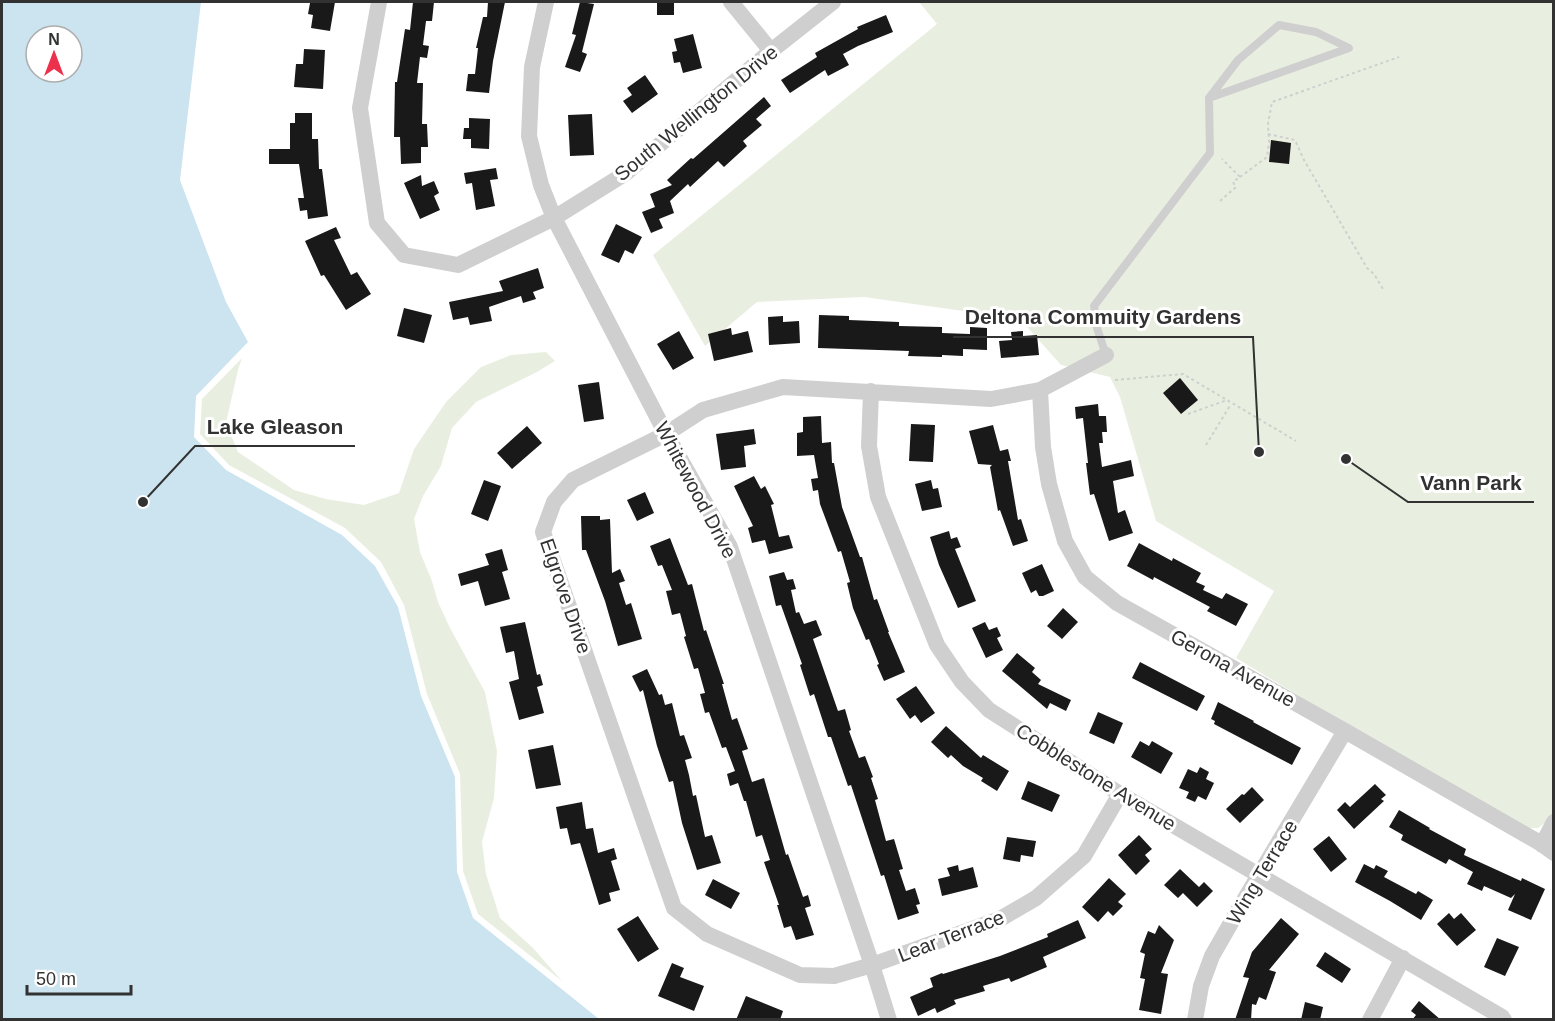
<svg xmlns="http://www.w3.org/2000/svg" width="1555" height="1021" viewBox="0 0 1555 1021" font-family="Helvetica,sans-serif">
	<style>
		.green { fill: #e9efe0 }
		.water { fill: #cce4ef; fill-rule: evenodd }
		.building { fill: #191919 }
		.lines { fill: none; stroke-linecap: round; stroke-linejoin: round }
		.path { stroke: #cfcfcf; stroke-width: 2; stroke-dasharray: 3 3; stroke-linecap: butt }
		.lane { stroke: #cfcfcf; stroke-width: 8 }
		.street { stroke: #cfcfcf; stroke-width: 16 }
		.labels { text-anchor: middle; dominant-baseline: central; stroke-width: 6; stroke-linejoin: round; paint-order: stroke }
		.street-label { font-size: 20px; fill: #323232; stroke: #fff }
		.leader { fill: none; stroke: #323232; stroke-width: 2 }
		.callout-dot { fill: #323232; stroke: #fff; stroke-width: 2 }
		.callout-label { font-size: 21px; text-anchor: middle; font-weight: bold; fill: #323232; stroke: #fff; stroke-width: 6; stroke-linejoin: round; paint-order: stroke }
	</style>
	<rect width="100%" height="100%" fill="#fff"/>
	<!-- green -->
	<path class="green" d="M919,2H1553V817L1538,828H1528L1385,748L1236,658L1274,591L1156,521L1120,397L1110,377L1061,365L1020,319L864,297L757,302L705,346L653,255L937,24Z
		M546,352L555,361L537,372L476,402L452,428L441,466L423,496L414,519L420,552L432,581L438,602L450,628L485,692L497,751L494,798L482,842L486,874L500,918L533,948L562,981L478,914L463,871L460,774L427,694L404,605L381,562L345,528L229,465L200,434L202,399L242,358L238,370L226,423L238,452L294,490L326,499L364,505L399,493L414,449L446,402L481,367L511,355Z"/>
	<!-- water -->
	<path class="water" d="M2,2H201L180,180L226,302L248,342L196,396L194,437L226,470L342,535L375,566L398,607L421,696L455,777L457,872L473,918L599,1019H2ZM36,36H72V72H36Z"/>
	<!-- building -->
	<path class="building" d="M316,2H335L330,31L311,28L313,15L308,14L310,3H316Z
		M413,2H434L432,21H426L423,45L429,46L427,58L420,57L417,83H423L422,124H427L428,147H421V163L401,164L400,137H394L395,82H397L405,29L410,30Z
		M488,2H505L493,61L489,93L466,91L468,74H475L478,48H476L483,17H487Z
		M580,2L594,4L582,52L587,54L580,72L565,67L576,35L572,34Z
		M657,2H674V15H657Z
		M886,15L893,32L858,46L843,54L849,65L828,76L825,70L790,93L781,80L817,57L815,53L858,29L857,27Z
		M693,34L702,68L683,73L680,62L674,63L672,52L677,51L674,39Z
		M304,49L325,50L323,89L294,87L296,64H303Z
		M645,75L658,94L632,113L623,101L632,95L627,88Z
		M764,97L771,106L756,119L762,125L743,141L747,146L724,167L718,161L690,187L688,184L670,201L674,213L659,219L663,228L651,233L642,212L655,207L650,194L672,185L667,180L691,158L693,159Z
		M295,113H312V139H318L319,169H322L328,216L308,219L307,210L300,211L298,198H304L299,164H269V149H290V123H295Z
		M592,114L594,155L570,156L568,115Z
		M469,118L490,119L489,149L471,148V139H463L464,128H469Z
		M1271,140L1291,143L1289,164L1269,162Z
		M496,168L498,179L490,180L495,206L476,210L472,183L466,184L464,173Z
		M421,175L422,186L434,181L439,193L434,196L440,210L420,219L404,183Z
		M616,224L642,237L633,254L625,250L619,263L601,255Z
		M336,227L341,238L334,240L351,275L357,272L371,294L346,310L324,275L321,276L305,241Z
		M538,268L544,288L533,292L536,299L523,303L521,296L489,307L492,321L470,325L468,317L453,320L449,302L503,291L499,281Z
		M404,308L432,315L424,343L397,336Z
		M819,315L849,316V320L899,322V326L942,327V333L970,334V327L987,328V350L963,349V356L942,355V357L908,356L909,351L818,348Z
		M783,316V322L799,321L800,343L769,345L768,317Z
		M731,328L732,335L748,331L753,352L714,361L708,334Z
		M679,331L694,358L673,370L657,344Z
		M1023,331V336L1037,335L1039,355L1001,358L999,341L1012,340L1011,332Z
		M1180,378L1198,400L1181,414L1163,393Z
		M599,382L604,419L584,422L578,385Z
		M1098,404L1099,416H1106L1107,432H1102L1103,443H1099L1102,467L1131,460L1134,476L1113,481L1118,513L1125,510L1133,533L1109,541L1094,494L1090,495L1086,463H1088L1083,418L1076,419L1075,407Z
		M821,416L822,443L831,442L832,463H834L842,507L860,557H862L874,600L877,599L889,632H888L905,672L884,681L877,665L879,664L869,639L866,640L853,608L847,583L850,582L841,551L838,552L820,504L818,490L813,491L811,479L818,478L814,455L797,456V433L803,432V417Z
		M911,424L935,425L933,462L909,461Z
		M993,425L1000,451L1008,449L1011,461H1008L1018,520L1021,519L1028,541L1013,546L1000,510L998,511L990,467L992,465L978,464L969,431Z
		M527,426L542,443L512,469L497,453Z
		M754,429L756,444L744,446L746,467L721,470L716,434Z
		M754,476L761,489L765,486L774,504L771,505L779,537L789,535L793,548L769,554L765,540L752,543L748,528L753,526L734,486Z
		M484,480L501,486L488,521L471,514Z
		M931,480L933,489L938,488L942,507L922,511L915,484Z
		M645,492L654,513L637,521L627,500Z
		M581,516H600V520L610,519L612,573L620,569L625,581L619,583L626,605L631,603L642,639L618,646L605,601L586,550H582Z
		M949,531L951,539L957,537L961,547L955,549L976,601L958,608L939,565L930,537Z
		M670,538L688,585L692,584L704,631L706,630L724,684H722L732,720L737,718L748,749L742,751L752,782L764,778L786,855L788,854L803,897L808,895L811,906L805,908L814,935L796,940L791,926L784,928L777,905H779L764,862L770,860L762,835L756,837L746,801H744L738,783L730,786L727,774L735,771L726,747L722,748L709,712L705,713L700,694L705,693L698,668L694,669L684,637L686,636L680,613L672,615L666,591L672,590L662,565L658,566L650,546Z
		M1139,543L1172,561L1173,558L1201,573L1196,582L1205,586L1203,590L1222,599L1226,593L1248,604L1236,626L1207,611L1210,607L1154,577L1153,580L1127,566Z
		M502,549L508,570L502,572L510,599L485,606L478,581L461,586L458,574L489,565L485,554Z
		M1042,564L1054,591L1043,596H1039L1036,590L1031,593L1022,573Z
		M784,572L787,580L793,579L796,589L791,590L796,613L799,612L804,624L816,620L822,635L813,639L838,711L845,709L851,730L849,731L859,758L865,756L873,777L871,778L878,799L875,800L886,841L894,839L903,869L899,870L906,891L915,888L920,904L916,905L919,913L898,920L884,875L881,876L851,785L848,786L831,737H828L814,694L810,696L800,665L802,664L781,605L776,606L769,576Z
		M1063,608L1078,622L1062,639L1047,626Z
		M525,622L537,675L540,674L543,685L537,687L544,713L519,720L509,682L519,679L514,651L506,653L500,627Z
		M985,622L989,630L997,627L1001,636L997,638L1003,650L986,658L972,628Z
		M1017,653L1035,668L1032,672L1041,680L1038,684L1071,700L1066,711L1050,703L1047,709L1002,671Z
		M1140,662L1205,696L1197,711L1132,678Z
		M647,669L659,695L662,694L665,705L672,703L680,736L684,735L692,758L685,760L689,775L693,796L696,795L705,837L712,835L721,863L697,870L682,823L673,781L669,782L657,746L643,690L640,692L632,676Z
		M916,686L935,713L921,723L915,715L910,719L896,699Z
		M1218,702L1254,721L1253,722L1301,748L1292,765L1214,724L1215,721L1211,719Z
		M1098,712L1123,723L1114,744L1089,733Z
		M946,726L981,758L983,755L1009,771L997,791L981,781L983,778L963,766L951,755L948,758L931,742Z
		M1140,741L1149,746L1152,741L1173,753L1161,774L1131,757Z
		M553,745L561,785L536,789L528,750Z
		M1200,767L1209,772L1206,779L1214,783L1206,800L1198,796L1195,802L1186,798L1189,792L1179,788L1188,769L1197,773Z
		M1028,781L1060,795L1052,812L1021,799Z
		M1375,784L1386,795L1381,799L1384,801L1354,829L1337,810L1345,802L1350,807Z
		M1252,787L1264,800L1240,823L1226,809L1242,794L1244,795Z
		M582,802L586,829L593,828L598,853L614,848L617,859L611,861L620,890L609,893L611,901L599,905L580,843L571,845L567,828L560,829L556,807Z
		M1399,810L1430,828L1429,829L1466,849L1464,855L1521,881L1522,878L1545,889L1531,920L1508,910L1515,894L1511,898L1484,886L1482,891L1467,884L1473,872L1449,859L1446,864L1401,840L1403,835L1389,827Z
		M1139,835L1152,849L1145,855L1150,861L1136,875L1118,855Z
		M1329,836L1347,859L1331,872L1313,849Z
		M1007,837L1036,841L1033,857L1021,855L1020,862L1003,859Z
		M1364,864L1374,869L1376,865L1388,871L1384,877L1416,894L1418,891L1433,900L1421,920L1390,901L1355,882Z
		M958,865L959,871L973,867L978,887L942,896L938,879L950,876L947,868Z
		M1180,869L1199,887L1204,882L1213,891L1197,907L1183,893L1178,898L1164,885Z
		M1109,878L1126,894L1118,902L1123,906L1113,916L1108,911L1098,922L1082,907Z
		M713,879L740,893L731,909L705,895Z
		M1449,913L1454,919L1461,913L1476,930L1457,946L1437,924Z
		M638,916L659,949L638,962L617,929Z
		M1281,918L1299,934L1269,970L1276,972L1266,1000L1259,997L1256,1005L1252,1004L1251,1020H1235L1249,978L1243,977L1252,952Z
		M1078,920L1086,938L1043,957L1047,967L1011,982L1009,978L983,986L985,991L954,1000L956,1004L937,1013L935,1008L918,1016L910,997L933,987L930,978L942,973L943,974L1000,956L1048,937L1047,934Z
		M1159,925L1174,940L1161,973L1168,974L1161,1014L1139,1010L1145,979L1140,978L1145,954L1140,952L1148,931L1155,934Z
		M1497,938L1519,947L1505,976L1484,967Z
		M1325,952L1351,969L1342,983L1316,966Z
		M672,963L684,968L680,977L704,986L694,1011L658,996Z
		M746,996L783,1011L780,1020H736Z
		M1419,1001L1441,1020H1412L1416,1015L1411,1011Z
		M1305,1002L1323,1007L1320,1020H1301Z"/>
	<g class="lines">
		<!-- path -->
		<path class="path" d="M1268,134L1295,140L1304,160L1367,268L1374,274L1383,289
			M1240,177L1267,157L1269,142L1268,124L1272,102L1399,57
			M1220,201L1236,187L1233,182L1240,177L1222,159
			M1115,380L1183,374L1227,400
			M1188,414L1227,400L1296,441
			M1206,445L1231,404"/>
		<!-- lane -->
		<path class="lane" d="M1106,355L1097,328L1094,306L1210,153L1209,98L1349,48L1316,32L1279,25L1238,60L1209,98"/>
		<!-- street -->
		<path class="street" d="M379,2L360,108L377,223L404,255L458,265L554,218L626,173L771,51L833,2
			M546,2L532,67L529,136L541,185L554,218L666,434L730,547L872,965L889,1020
			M731,2L771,51
			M1106,355L1040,390L991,399L783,387L703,410L666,434L573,480L554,502L543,532L674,908L707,934L800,975L834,976L872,965L1000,919L1036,898L1084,856L1120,794
			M1040,390L1043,447L1049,484L1065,541L1085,577L1117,603L1345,731L1540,843L1554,853
			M871,391L869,446L878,497L937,645L962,682L989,710L1120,794L1502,1017L1504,1020
			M1542,845L1554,822
			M1195,1020L1201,986L1212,956L1240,907L1345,731
			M1370,1020L1403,958"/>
	</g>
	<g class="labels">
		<!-- street labels -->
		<g class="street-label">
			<text transform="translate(696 113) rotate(-39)">South Wellington Drive</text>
			<text transform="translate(696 490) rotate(62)">Whitewood Drive</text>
			<text transform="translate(566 596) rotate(71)">Elgrove Drive</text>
			<text transform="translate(1233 668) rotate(29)">Gerona Avenue</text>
			<text transform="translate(1096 777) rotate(32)">Cobblestone Avenue</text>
			<text transform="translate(1262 872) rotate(-59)">Wing Terrace</text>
			<text transform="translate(951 936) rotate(-21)">Lear Terrace</text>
		</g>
	</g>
	<!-- callouts -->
	<path class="leader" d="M1259 452L1253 337H953M143 502L195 446H355M1346 459L1408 502H1534"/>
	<g class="callout-dot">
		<circle cx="1259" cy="452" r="6"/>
		<circle cx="143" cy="502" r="6"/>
		<circle cx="1346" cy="459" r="6"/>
	</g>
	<g class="callout-label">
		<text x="1103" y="324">Deltona Commuity Gardens</text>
		<text x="275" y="434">Lake Gleason</text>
		<text x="1471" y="490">Vann Park</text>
	</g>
	<!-- border -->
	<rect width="1555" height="1021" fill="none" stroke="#323232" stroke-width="6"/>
	<!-- north arrow -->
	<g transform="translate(54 54)"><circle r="28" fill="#ffffff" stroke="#adadad" stroke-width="1.5"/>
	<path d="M0-4.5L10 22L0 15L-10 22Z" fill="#ec314c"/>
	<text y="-9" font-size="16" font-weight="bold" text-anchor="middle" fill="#323232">N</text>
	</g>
	<!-- scale -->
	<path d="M27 985v9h104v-9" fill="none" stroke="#323232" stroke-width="3"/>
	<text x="36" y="985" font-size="18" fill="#323232" stroke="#ffffff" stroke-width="4.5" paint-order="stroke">50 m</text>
</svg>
